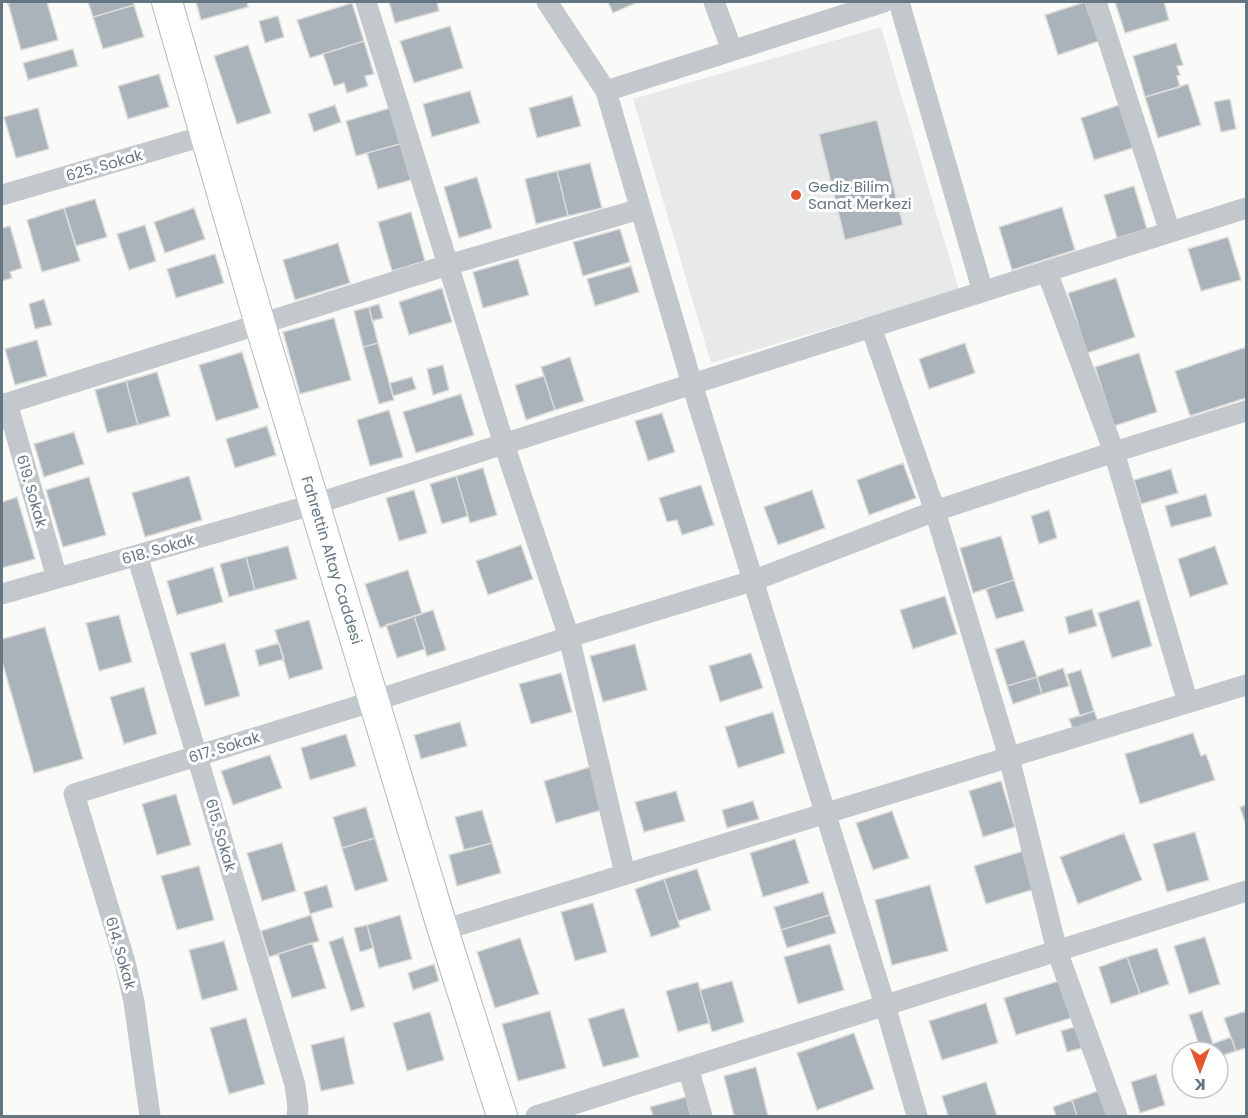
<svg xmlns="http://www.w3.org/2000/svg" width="1248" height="1118" viewBox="0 0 1248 1118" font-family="Poppins,sans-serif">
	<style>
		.built { fill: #e8e9e9 }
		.building { fill: #aab3b9; stroke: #dcdcda; stroke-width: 1.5 }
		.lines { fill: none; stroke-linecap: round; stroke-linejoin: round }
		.secondary-casing { stroke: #b3babf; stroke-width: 32 }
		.street { stroke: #c3c8cc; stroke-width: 21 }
		.secondary { stroke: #fff; stroke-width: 30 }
		.poi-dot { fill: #e4572e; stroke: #fff; stroke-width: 2 }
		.labels { text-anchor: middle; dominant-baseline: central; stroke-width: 6; stroke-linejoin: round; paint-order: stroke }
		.street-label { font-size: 15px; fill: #657683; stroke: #fff }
		.poi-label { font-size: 15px; fill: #657683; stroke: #fff; text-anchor: start }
	</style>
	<rect width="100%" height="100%" fill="#fafaf8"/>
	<!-- built -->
	<path class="built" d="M881,27L959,290L711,363L633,99Z"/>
	<!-- building -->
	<path class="building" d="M13,2H47L58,40L21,50L8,3Z
		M88,2H133L134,5L93,17Z
		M196,2H247L248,7L201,20Z
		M389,2H437L439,11L395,23Z
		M608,2H638L613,13Z
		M1085,2L1099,41L1058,55L1045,15Z
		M1115,2H1164L1169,20L1125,33Z
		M352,3L364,41L310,58L297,20Z
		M134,5L144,37L103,49L93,17Z
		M278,16L284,37L265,43L259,21Z
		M450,26L463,68L414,83L400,41Z
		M364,41L374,74L365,76L368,86L347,93L344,83L334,86L323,54Z
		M1176,43L1183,65L1177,66L1180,75L1177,76L1180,87L1145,97L1133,56Z
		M248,45L271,113L237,124L214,56Z
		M73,49L78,66L28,80L23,63Z
		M159,74L169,107L128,119L118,86Z
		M1188,84L1201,125L1158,138L1145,97Z
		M470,91L480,123L432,137L423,104Z
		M572,96L581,126L537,138L529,108Z
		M1230,99L1236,129L1221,132L1214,102Z
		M335,105L341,122L314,132L308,114Z
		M1119,105L1133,148L1094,160L1081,118Z
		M38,108L49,149L16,158L4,117Z
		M390,108L400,144L356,156L346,121Z
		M877,120L903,225L845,240L819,134Z
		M400,144L411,180L378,189L367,153Z
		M590,163L602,208L568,216L557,171Z
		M557,171L568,216L536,224L525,179Z
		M477,177L492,228L459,238L444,187Z
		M1134,186L1147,229L1117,238L1104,195Z
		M95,199L107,237L76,246L64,208Z
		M1062,207L1075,250L1012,270L999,227Z
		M64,208L80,261L42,272L27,220Z
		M194,208L205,239L165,253L154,222Z
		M411,212L425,261L392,271L378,222Z
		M145,225L156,261L129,270L117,234Z
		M10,226L22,268L10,272L12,278L2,281V228Z
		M620,229L630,262L583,276L573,242Z
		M1228,237L1241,280L1201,291L1188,249Z
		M338,243L350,283L295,300L283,260Z
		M215,254L224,283L176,298L167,269Z
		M518,259L529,295L483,308L473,272Z
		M631,266L639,292L595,306L587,279Z
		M1116,278L1135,337L1087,353L1068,293Z
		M442,288L452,322L409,335L399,302Z
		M44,299L52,325L35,329L29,304Z
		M379,304L383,318L372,321L369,307Z
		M369,307L378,343L363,347L354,311Z
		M334,318L351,380L300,394L283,332Z
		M37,340L47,376L15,385L5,349Z
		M378,343L394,400L379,404L363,347Z
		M965,343L975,373L929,389L919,359Z
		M1246,347V398L1190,416L1175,371Z
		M242,352L259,408L216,421L199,365Z
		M1139,353L1157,412L1114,426L1095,367Z
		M570,357L584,401L555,410L541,367Z
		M443,365L449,390L433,395L427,369Z
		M157,372L170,416L138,425L126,381Z
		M544,376L555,410L526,420L515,385Z
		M412,377L416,389L393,396L390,383Z
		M126,381L138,425L107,433L95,390Z
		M461,394L474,435L416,453L403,412Z
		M389,410L403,457L370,466L357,420Z
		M662,413L675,452L648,461L635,421Z
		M267,426L276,455L235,468L226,439Z
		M74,432L84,464L44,477L34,444Z
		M903,463L916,498L869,515L857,480Z
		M483,468L497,515L470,523L456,476Z
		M1171,469L1178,493L1141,504L1134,480Z
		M189,476L202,520L145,537L132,493Z
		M456,476L468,516L442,524L430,484Z
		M89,477L106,535L63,547L46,490Z
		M701,485L714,525L682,535L677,520L667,522L659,498Z
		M414,490L427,533L399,541L386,498Z
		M812,490L825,528L778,545L764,507Z
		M1206,494L1212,516L1171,527L1165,506Z
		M17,497L35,559L2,568V502Z
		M1049,510L1057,538L1039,544L1031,516Z
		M1001,536L1014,580L973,593L960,548Z
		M521,545L533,579L488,595L476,561Z
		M288,546L297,579L255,590L246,557Z
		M1215,546L1228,584L1190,597L1178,559Z
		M246,557L255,590L229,597L220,564Z
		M213,567L223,602L177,615L167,581Z
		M408,570L422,614L380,628L365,584Z
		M1014,580L1024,611L996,619L986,589Z
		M945,596L957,634L913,649L900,610Z
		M1139,600L1152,646L1112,658L1098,613Z
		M1092,609L1097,626L1069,634L1065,617Z
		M433,610L446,650L427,656L414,616Z
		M119,615L132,662L99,671L86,623Z
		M414,616L425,649L397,658L386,625Z
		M309,620L323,669L289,679L275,630Z
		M45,627L83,759L34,773L2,661V639Z
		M1024,640L1037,677L1007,686L995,649Z
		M225,643L240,696L205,706L190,653Z
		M279,643L284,659L259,666L255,650Z
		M635,644L647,690L603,702L590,656Z
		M751,653L763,688L720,702L709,666Z
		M1063,668L1069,686L1042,694L1037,677Z
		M1081,670L1094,711L1080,716L1067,674Z
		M561,673L572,712L531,724L519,684Z
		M1037,677L1042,694L1013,704L1007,686Z
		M144,687L157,734L124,744L110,697Z
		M1094,711L1098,721L1073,729L1069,719Z
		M773,712L785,753L738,768L725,727Z
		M460,722L467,746L421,759L414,735Z
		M1193,733L1201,756L1206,754L1215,780L1140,804L1125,754Z
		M346,734L356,766L310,780L301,748Z
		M270,755L282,788L233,805L221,771Z
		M590,767L602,810L556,823L544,781Z
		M1001,781L1015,827L983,837L969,791Z
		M676,791L685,821L644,832L635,802Z
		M176,794L191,845L157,855L142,804Z
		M753,801L759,819L727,828L722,810Z
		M1246,805V826L1240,807Z
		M366,807L375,838L342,848L333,817Z
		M482,810L492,843L464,850L455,817Z
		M892,811L909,858L873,870L856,823Z
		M1195,832L1209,880L1167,892L1153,844Z
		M1124,833L1142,880L1078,904L1060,857Z
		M375,838L388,881L355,891L342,848Z
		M795,839L809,883L763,897L750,853Z
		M282,843L296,891L262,901L247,853Z
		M492,843L501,873L457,886L449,855Z
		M1027,850L1038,888L986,904L974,866Z
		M199,866L214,920L177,930L161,876Z
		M697,869L711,910L678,921L664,879Z
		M664,879L680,927L651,937L635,889Z
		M327,885L333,907L310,914L304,892Z
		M930,885L948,951L892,965L875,900Z
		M823,892L830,915L781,930L774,907Z
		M593,903L607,952L575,961L561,912Z
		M311,915L319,941L269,957L261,931Z
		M400,915L412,959L379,968L367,925Z
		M830,915L836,933L787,948L781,930Z
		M367,925L373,948L360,952L354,928Z
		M343,937L365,1007L351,1011L329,942Z
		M1205,937L1220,984L1189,994L1174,946Z
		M520,938L539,994L495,1008L477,952Z
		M224,941L238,990L202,1000L189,950Z
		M312,943L326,988L292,998L278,954Z
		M830,944L844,990L798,1004L784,957Z
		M1157,948L1169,984L1140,994L1127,957Z
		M1127,957L1140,994L1111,1004L1099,967Z
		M434,964L439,981L413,990L408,973Z
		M732,981L744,1022L712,1032L700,990Z
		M1059,981L1071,1018L1016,1035L1004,998Z
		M698,982L709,1023L678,1032L666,991Z
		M986,1003L998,1043L942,1060L929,1021Z
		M624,1008L639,1057L603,1067L588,1019Z
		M550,1011L566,1068L518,1081L502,1024Z
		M1202,1011L1213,1044L1200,1048L1189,1015Z
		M1246,1011V1048L1236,1051L1224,1018Z
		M430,1012L444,1060L407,1071L393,1023Z
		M246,1018L265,1084L229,1094L210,1028Z
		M1084,1024L1090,1046L1067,1052L1061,1031Z
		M854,1033L874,1089L817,1110L797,1053Z
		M344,1037L354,1084L321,1091L311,1045Z
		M1231,1037L1236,1051L1218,1057V1052H1197L1196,1050Z
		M756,1067L768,1116H734L724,1076Z
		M1156,1074L1165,1105L1140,1113L1131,1082Z
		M986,1082L997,1116H948L942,1096Z
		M1101,1090L1110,1116H1077L1072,1100Z
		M686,1097L691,1116H653L650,1107Z
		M1072,1100L1077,1116H1056L1053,1107Z"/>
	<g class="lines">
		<defs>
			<path id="secondary" d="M167,2L260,324L443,930L502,1116"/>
		</defs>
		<!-- secondary casing -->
		<use href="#secondary" class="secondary-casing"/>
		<!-- street -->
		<path class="street" d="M366,2L504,444L569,637L625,874
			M547,2L606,91L692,384L885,1005L917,1116
			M714,2L732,50
			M899,2L983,292
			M1096,2L1170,232
			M606,91L884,2
			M2,195L207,135
			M1047,272L1114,452L1188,703
			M871,327L935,511L1009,757L1057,951L1117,1116
			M7,403L57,578
			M2,405L448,265L640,209
			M137,555L295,1085L298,1108L297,1116
			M2,594L315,504L1246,208
			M443,930L1246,685
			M688,1068L702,1116
			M150,1116L134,1002L125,962L74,794L374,701L569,637L752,581L935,511L1114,452L1246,411
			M536,1116L1246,891"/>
		<!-- secondary -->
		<use href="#secondary" class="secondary"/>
	</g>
	<!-- markers -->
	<circle class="poi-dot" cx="796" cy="195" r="6"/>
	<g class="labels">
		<!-- street labels -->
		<g class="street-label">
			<text transform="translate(104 165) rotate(-16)">625. Sokak</text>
			<text transform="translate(32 491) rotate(74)">619. Sokak</text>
			<text transform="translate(158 549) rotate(-16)">618. Sokak</text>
			<text transform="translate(332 560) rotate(73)">Fahrettin Altay Caddesi</text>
			<text transform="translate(224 747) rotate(-17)">617. Sokak</text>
			<text transform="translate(221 835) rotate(74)">615. Sokak</text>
			<text transform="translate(121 953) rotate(74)">614. Sokak</text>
		</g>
		<!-- poi labels -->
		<g class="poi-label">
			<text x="808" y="186">Gediz Bilim<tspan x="808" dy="17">Sanat Merkezi</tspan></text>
		</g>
	</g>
	<!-- border -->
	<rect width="1248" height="1118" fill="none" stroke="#657683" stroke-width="6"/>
	<!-- north arrow -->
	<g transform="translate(1200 1070) rotate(180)"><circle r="28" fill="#ffffff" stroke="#c1c8cd" stroke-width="1.5"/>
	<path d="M0-4.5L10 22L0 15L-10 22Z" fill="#e4572e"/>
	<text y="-9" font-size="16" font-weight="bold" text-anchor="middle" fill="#657683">K</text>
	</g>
</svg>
